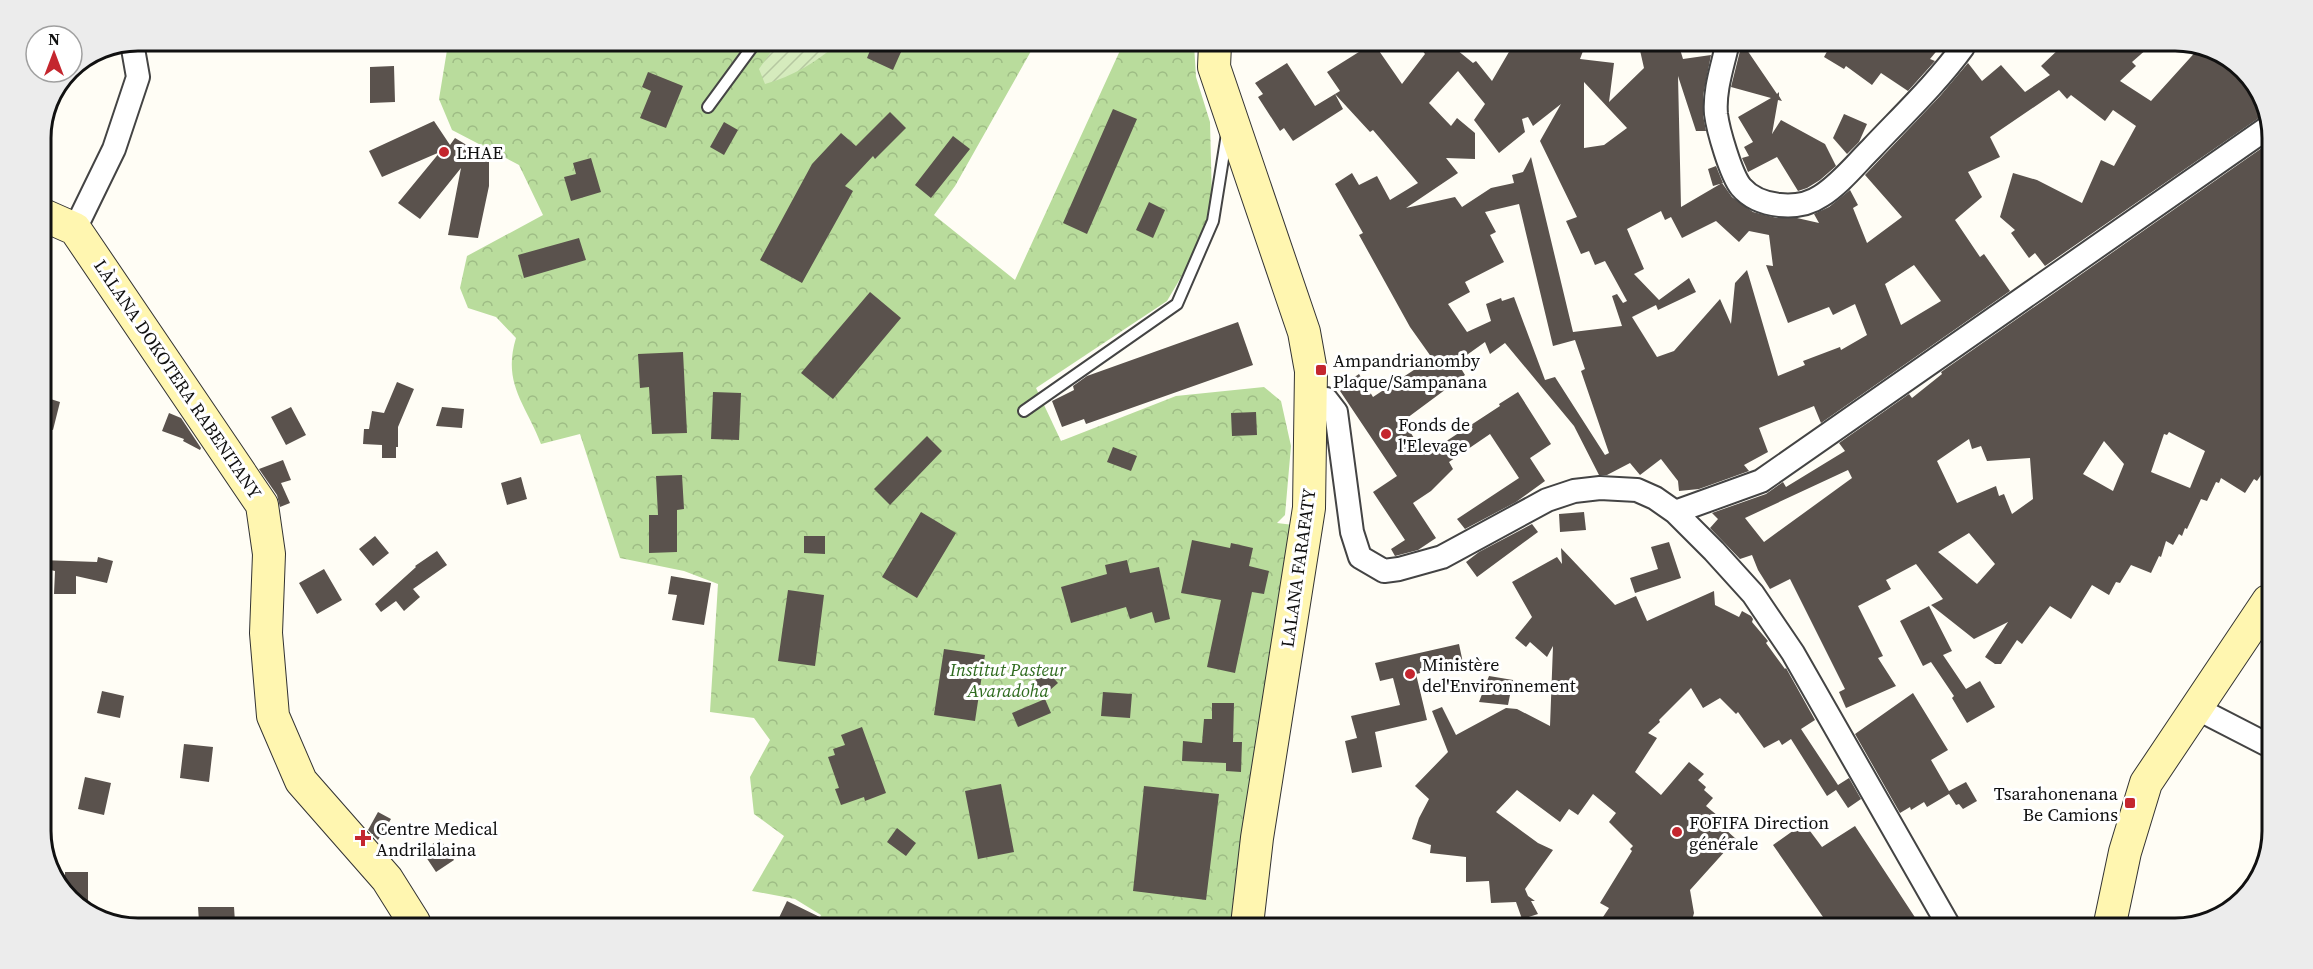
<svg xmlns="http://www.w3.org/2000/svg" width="2313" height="969" viewBox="0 0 2313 969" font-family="'Source Serif 4',serif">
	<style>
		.forest { fill: url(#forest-crowns) }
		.garden { fill: url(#garden-furrows) }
		.building { fill: #5a524d; fill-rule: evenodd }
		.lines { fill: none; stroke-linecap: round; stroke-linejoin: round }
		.lane-casing { stroke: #444; stroke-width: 14 }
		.street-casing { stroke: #444; stroke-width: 26 }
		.secondary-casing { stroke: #333; stroke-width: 34 }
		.lane { stroke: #fff; stroke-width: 10 }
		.street { stroke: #fff; stroke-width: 22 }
		.secondary { stroke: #fff6b0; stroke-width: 32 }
		.poi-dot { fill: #c4262e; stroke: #fff; stroke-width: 2 }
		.labels { text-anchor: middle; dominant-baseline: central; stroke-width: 6; stroke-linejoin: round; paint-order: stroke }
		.poi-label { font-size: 18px; fill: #111; stroke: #fff; text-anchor: start }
		.street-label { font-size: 18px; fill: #111; stroke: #fff }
		.park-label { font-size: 18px; font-style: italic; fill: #2f6b1f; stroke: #fff }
		.rim { fill: none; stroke: #111; stroke-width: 3 }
	</style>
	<defs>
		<pattern id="forest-crowns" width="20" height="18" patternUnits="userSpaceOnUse" patternTransform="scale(1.5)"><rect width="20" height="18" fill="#b9dc9c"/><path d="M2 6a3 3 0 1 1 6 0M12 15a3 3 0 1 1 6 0" fill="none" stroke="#9ebc85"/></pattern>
		<pattern id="garden-furrows" width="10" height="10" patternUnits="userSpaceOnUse" patternTransform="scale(1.5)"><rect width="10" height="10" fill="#d5ebbd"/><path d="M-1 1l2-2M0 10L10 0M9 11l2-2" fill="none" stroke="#b6c8a1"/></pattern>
	</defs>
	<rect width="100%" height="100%" fill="#fffdf5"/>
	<!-- forest -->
	<path class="forest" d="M443,42L1035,44L955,186L934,215L1015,280L1123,44H1194L1196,77L1210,122L1212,200L1209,222L1187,267L1167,301L1036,388L1061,441L1176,396L1264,387L1281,401L1291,446L1285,515L1277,523L1302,526L1241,925L817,924L821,915L795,899L752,891L784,836L754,814L750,777L770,740L754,718L710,712L718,584L684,571L620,558L580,434L541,444C526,404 502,384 516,338L496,317L468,308L460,288L467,256L543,215L519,165L452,130L439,99L448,44Z"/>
	<!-- garden -->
	<path class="garden" d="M777,43H838C817,62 793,76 765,84L759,69Z"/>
	<!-- building -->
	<path class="building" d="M873,43H905L893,70L867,58Z
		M1370,45H1375L1402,84L1425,54L1418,45H1451L1473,63L1476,61L1492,81L1513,45L1568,46L1583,51L1580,59L1614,63L1609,102L1644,68L1639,46H1679L1683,59L1711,55L1703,96V115L1706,131H1696L1678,76L1681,207L1722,183L1732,197L1753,212L1777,218H1797L1819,223L1814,214L1829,207L1850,190L1858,205L1853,208L1867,243L1902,217L1865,175L1940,96L1968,63L1982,81L2001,65L2025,92L2050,75L2041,66L2061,47L2148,48L2132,62L2136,66L2120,81L2151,101L2199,48H2212L2256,83L2266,113L2045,266L2035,253L2029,258L2011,233L2015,230L2000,217L2013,173L2037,180L2082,203L2101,160L2114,166L2136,126L2113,110L2105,121L2071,95L2067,99L2059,90L1990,137L2000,157L1968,172L1982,197L1955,220L1980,257L1984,254L2010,291L1821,423L1814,406L1759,428L1768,452L1744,465L1749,471L1699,489L1679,491L1678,481L1661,459L1640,475L1630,463L1607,475H1599L1574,426L1505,343L1490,354L1485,342L1457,362L1465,375L1403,421L1425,455L1500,406L1499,404L1518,392L1551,444L1530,458L1545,481L1516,502L1465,529L1457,519L1519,478L1490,434L1449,462L1453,469L1431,491L1413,503L1436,538L1418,550L1395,556L1391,549L1405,540L1373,492L1397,476L1338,388L1359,374L1373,397L1432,358L1410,327L1359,235L1363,233L1335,184L1352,173L1359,185L1377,176L1390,200L1418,183L1373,130L1370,132L1335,94L1343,109L1293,141L1284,128L1280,131L1258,97L1263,94L1255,83L1287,63L1315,106L1340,91L1327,72ZM1458,71L1485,104L1474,120L1499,153L1525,132L1522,119L1528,117L1533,126L1561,104L1540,141L1577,217L1566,221L1581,254L1589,251L1595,265L1605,261L1627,301L1623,303L1617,294L1612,296L1622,326L1573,332L1531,157L1523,172L1512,175L1514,183L1491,188L1462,207L1455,197L1406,208L1458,173L1446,158L1475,159V133L1457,118L1451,126L1429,103ZM1584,82L1627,128L1604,145L1584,148ZM1519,204L1553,346L1575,340L1585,369L1581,371L1609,453L1605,455L1555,377L1545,380L1514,297L1502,301L1501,298L1486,304L1491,321L1467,332L1448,304L1470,292L1465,282L1504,262L1490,235L1496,232L1485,212ZM1661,211L1665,220L1671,217L1682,238L1716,221L1739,242L1749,231L1769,235L1773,266L1766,265L1788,323L1829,307L1833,315L1855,304L1867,335L1841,350L1840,347L1803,361L1805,365L1778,376L1747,270L1735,283L1731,324L1720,299L1674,351L1657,357L1632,317L1656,305L1658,310L1696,292L1689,278L1659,300L1634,274L1644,269L1627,229ZM1914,265L1941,301L1901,325L1885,284Z
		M1830,46L1855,47H1940L1930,59L1935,61L1908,91L1881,73L1872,85L1846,66L1844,69L1824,57Z
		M1747,50L1777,94L1779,92V96L1782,101L1778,100L1772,134L1781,120L1825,144L1836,166L1820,180L1807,188L1798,191L1777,157L1748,172L1746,167L1742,158L1749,156L1744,147L1753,142L1738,117L1771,98L1731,87L1740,51Z
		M394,66L395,102L370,103V67Z
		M648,72L683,86L666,128L640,118L651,91L642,87Z
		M1113,109L1137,119L1087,234L1063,223Z
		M890,112L906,128L875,159L873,156L845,186L853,191L802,283L760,260L812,164L841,133L856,146Z
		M1844,114L1867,124L1859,142L1847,154L1833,138Z
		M434,121L450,145L455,138L470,147L466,156L489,159V186L478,238L448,235L461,168L420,219L398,203L440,152L382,177L369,151Z
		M724,122L738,130L724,155L710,147Z
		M953,136L970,149L931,198L915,185Z
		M2272,141L2269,463L2257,481L2254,479L2245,493L2221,478L2219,483L2216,482L2207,501L2201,499L2187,529L2185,528L2182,536L2179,534L2173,545L2166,541L2161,557L2159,556L2151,573L2131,565L2120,583L2116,582L2109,595L2092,585L2071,619L2050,606L2022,644L2017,640L2001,664H1995L1985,657L2008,622L1974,639L1931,605L1943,599L1916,564L1886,580L1891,589L1858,606L1883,656L1878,658L1896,686L1846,708L1839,692L1845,689L1790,579L1770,589L1758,570L1752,555L1740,559L1710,528L1718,519L1712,513L1766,494L1783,482L1786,487L1845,451L1839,443L1909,394L1912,398L1942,374L1941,372ZM2169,432L2205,451L2190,488L2151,472L2164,434L2167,435ZM1969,439L1972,449L1981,446L1987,461L2030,458L2033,499L2012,514L2004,494L1999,496L1996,486L1957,503L1937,461ZM2104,441L2124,464L2113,491L2083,474ZM1848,470L1852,478L1764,542L1745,518ZM1969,533L1995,564L1977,584L1938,552Z
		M591,158L601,192L571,201L564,177L576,174L573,163Z
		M1716,166L1723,183L1713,186L1708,169Z
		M1149,202L1165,210L1153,238L1136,230Z
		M579,238L586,260L524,278L518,255Z
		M870,292L901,318L833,399L801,373Z
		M1238,322L1253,365L1086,424L1084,419L1062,427L1052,401L1074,390L1073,386L1087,376Z
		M683,352L687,433L652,434L649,387L640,388L638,354Z
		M397,382L414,389L398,427V447H396V458H382V445L363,444L364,429H369L372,411L384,413Z
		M713,392L741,393L739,440L711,439Z
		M41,396L60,402L53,430L41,427Z
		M291,407L306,435L286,445L271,417Z
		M442,407L464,409L462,428L436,426Z
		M1256,412L1257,435L1232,436L1231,413Z
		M169,413L181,418L201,448L200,450L183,441L184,439L162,431Z
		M927,436L942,451L890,505L874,489Z
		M1113,447L1137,456L1131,471L1107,462Z
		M283,460L291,480L281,483L290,503L280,507L277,495L259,469Z
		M682,475L684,509L677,510V552L649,553V515H658L656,476Z
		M521,477L527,499L507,505L501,483Z
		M921,512L956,533L917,598L882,577Z
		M1584,512L1586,530L1560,532L1559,514Z
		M1532,524L1538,532L1477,577L1466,562L1479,552Z
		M375,536L389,553L373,566L359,549Z
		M804,536H825V554L804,553Z
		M1192,540L1230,548L1231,543L1253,548L1249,566L1269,571L1264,594L1252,592L1235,673L1207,667L1221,600L1181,593Z
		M1669,542L1681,578L1635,593L1630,578L1658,569L1651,547Z
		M1561,548L1615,605L1636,596L1647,621L1714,591L1715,605L1739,617L1742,611L1751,616L1753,619L1752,622L1768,641L1766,643L1785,669L1786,668L1815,720L1801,729L1838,785L1849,778L1861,799L1848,808L1836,790L1827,796L1791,739L1782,745L1779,740L1764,748L1738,712L1736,714L1720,698L1703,708L1691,688L1659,720L1660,722L1648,733L1657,738L1635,772L1661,795L1689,762L1704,774L1698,780L1706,787L1704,790L1713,798L1706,806L1718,816L1715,820L1736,839L1690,890L1694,913L1690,927L1597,926L1609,908L1600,903L1632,851L1630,849L1633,846L1609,822L1616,813L1593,794L1578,815L1569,809L1560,822L1517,790L1496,812L1538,843L1553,850L1525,889L1528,896L1535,901H1531L1538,914L1522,919L1516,902L1491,903L1489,881L1466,882V857L1430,853L1431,845L1412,839L1419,818L1429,799L1415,786L1448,752L1432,711L1442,707L1456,735L1506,708L1517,709L1550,726L1553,646L1547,657L1530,642L1526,647L1515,638L1532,617L1512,582L1557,557L1562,564Z
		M437,551L447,565L413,589L420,597L404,611L396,601L381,612L375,604L416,567L415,566Z
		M98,557L113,561L107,583L76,576V594H54L55,571L41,568V560L97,562Z
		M1127,560L1130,573L1159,567L1170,619L1155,623L1152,612L1130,619L1126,607L1071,623L1061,587L1107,574L1105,565Z
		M324,569L342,600L317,614L299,583Z
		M671,576L711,583L704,625L672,620L677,595L668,594Z
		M788,590L824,595L815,666L778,661Z
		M1929,606L1952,651L1943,655L1966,689L1980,681L1995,707L1967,723L1952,698L1954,696L1931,662L1923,666L1900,621Z
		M1459,644L1463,663L1416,674L1427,720L1375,732L1382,767L1352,773L1345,741L1357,738L1351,716L1400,705L1393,678L1380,681L1375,663Z
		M944,649L985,655L975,721L934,715Z
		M1046,670L1058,683L1042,697L1031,684Z
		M1489,676L1513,680L1508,705L1479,702Z
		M102,691L124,696L120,718L97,713Z
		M1103,692L1132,694L1130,718L1101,716Z
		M1913,693L1948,750L1931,760L1949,791L1966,782L1977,801L1963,809L1959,804L1956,805L1949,794L1927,807L1924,802L1911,810L1910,807L1900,813L1855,734Z
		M1045,699L1051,713L1018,727L1012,713Z
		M1212,703H1234L1233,742H1242L1241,772L1226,771V763L1182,761L1183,741L1202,743L1204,719H1212Z
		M862,727L886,793L865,801L864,797L841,805L835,789L839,788L828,757L835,755L833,749L845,745L841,735Z
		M184,744L213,747L209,782L180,778Z
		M85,777L111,783L104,815L78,809Z
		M1001,784L1014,852L978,859L965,791Z
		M1144,786L1219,794L1206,900L1133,891Z
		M378,812L391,819L378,840L368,830Z
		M1804,823L1822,847L1855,826L1922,928L1830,927L1773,845Z
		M897,828L916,843L906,856L887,842Z
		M440,839L454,860L436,872L422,851Z
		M65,872H88V911L65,894Z
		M787,901L834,924H776Z
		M198,907H234L235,922H199Z"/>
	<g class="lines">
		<defs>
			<path id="lane" d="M708,107L755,43
				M1024,411L1177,304L1213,221L1227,134"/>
			<path id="street" d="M1727,46C1722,68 1714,91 1716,114C1718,130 1731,175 1741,187C1759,208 1799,211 1821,196C1840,184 1855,165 1871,149C1902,116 1936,84 1963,47
				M75,229L114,149L138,77L132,43
				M1311,399H1326L1336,412L1352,532L1360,557L1384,571L1399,569L1442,557L1547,500L1574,491L1600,488L1637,490L1655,498L1675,512L1714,551L1753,594L1793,653L1950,928
				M1675,512L1761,481L2270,126
				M2196,708L2266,744"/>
			<path id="secondary" d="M1215,44L1214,67L1304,332L1311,371L1309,508L1257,838L1247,925
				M41,214L75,229L262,505L269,554L266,633L273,716L301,781L387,879L414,922
				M2109,928L2125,852L2146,783L2268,601"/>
		</defs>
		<!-- lane casing -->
		<use href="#lane" class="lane-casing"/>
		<!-- street casing -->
		<use href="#street" class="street-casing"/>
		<!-- secondary casing -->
		<use href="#secondary" class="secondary-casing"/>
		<!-- lane -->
		<use href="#lane" class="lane"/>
		<!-- street -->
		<use href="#street" class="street"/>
		<!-- secondary -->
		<use href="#secondary" class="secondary"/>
	</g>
	<!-- markers -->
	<g class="poi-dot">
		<circle cx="444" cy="152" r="6"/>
		<rect x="1315" y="364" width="12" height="12" rx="3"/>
		<circle cx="1386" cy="434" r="6"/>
		<circle cx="1410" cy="674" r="6"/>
		<rect x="2124" y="797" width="12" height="12" rx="3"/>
		<circle cx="1677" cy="832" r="6"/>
		<path d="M360 829h6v6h6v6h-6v6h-6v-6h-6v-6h6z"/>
	</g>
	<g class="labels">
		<!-- poi labels -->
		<g class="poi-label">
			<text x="456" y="152">LHAE</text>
			<text x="1333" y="360">Ampandrianomby<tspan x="1333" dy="21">Plaque/Sampanana</tspan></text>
			<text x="1398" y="424">Fonds de<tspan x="1398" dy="21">l'Elevage</tspan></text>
			<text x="1422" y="664">Ministère<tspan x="1422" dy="21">del'Environnement</tspan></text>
			<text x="2118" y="793" text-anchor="end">Tsarahonenana<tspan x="2118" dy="21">Be Camions</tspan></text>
			<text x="1689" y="822">FOFIFA Direction<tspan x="1689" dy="21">générale</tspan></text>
			<text x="376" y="828">Centre Medical<tspan x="376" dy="21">Andrilalaina</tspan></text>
		</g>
		<!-- street labels -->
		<g class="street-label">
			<text transform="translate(178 379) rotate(56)">LÀLANA DOKOTERA RABENITANY</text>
			<text transform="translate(1298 568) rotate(-82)">LALANA FARAFATY</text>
		</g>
		<!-- park labels -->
		<g class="park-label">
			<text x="1008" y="669">Institut Pasteur<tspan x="1008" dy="21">Avaradoha</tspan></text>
		</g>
	</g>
	<!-- crop -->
	<path d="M0 0H2313V969H0ZM138 51H2175A87 87 0 0 1 2262 138V831A87 87 0 0 1 2175 918H138A87 87 0 0 1 51 831V138A87 87 0 0 1 138 51Z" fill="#ececec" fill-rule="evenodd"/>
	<path class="rim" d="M138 51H2175A87 87 0 0 1 2262 138V831A87 87 0 0 1 2175 918H138A87 87 0 0 1 51 831V138A87 87 0 0 1 138 51Z"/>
	<!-- north arrow -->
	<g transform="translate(54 54)"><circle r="28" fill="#ffffff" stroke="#a0a0a0" stroke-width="1.5"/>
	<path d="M0-4.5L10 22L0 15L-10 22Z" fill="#c4262e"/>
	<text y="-9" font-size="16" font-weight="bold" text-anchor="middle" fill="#111111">N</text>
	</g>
</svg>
